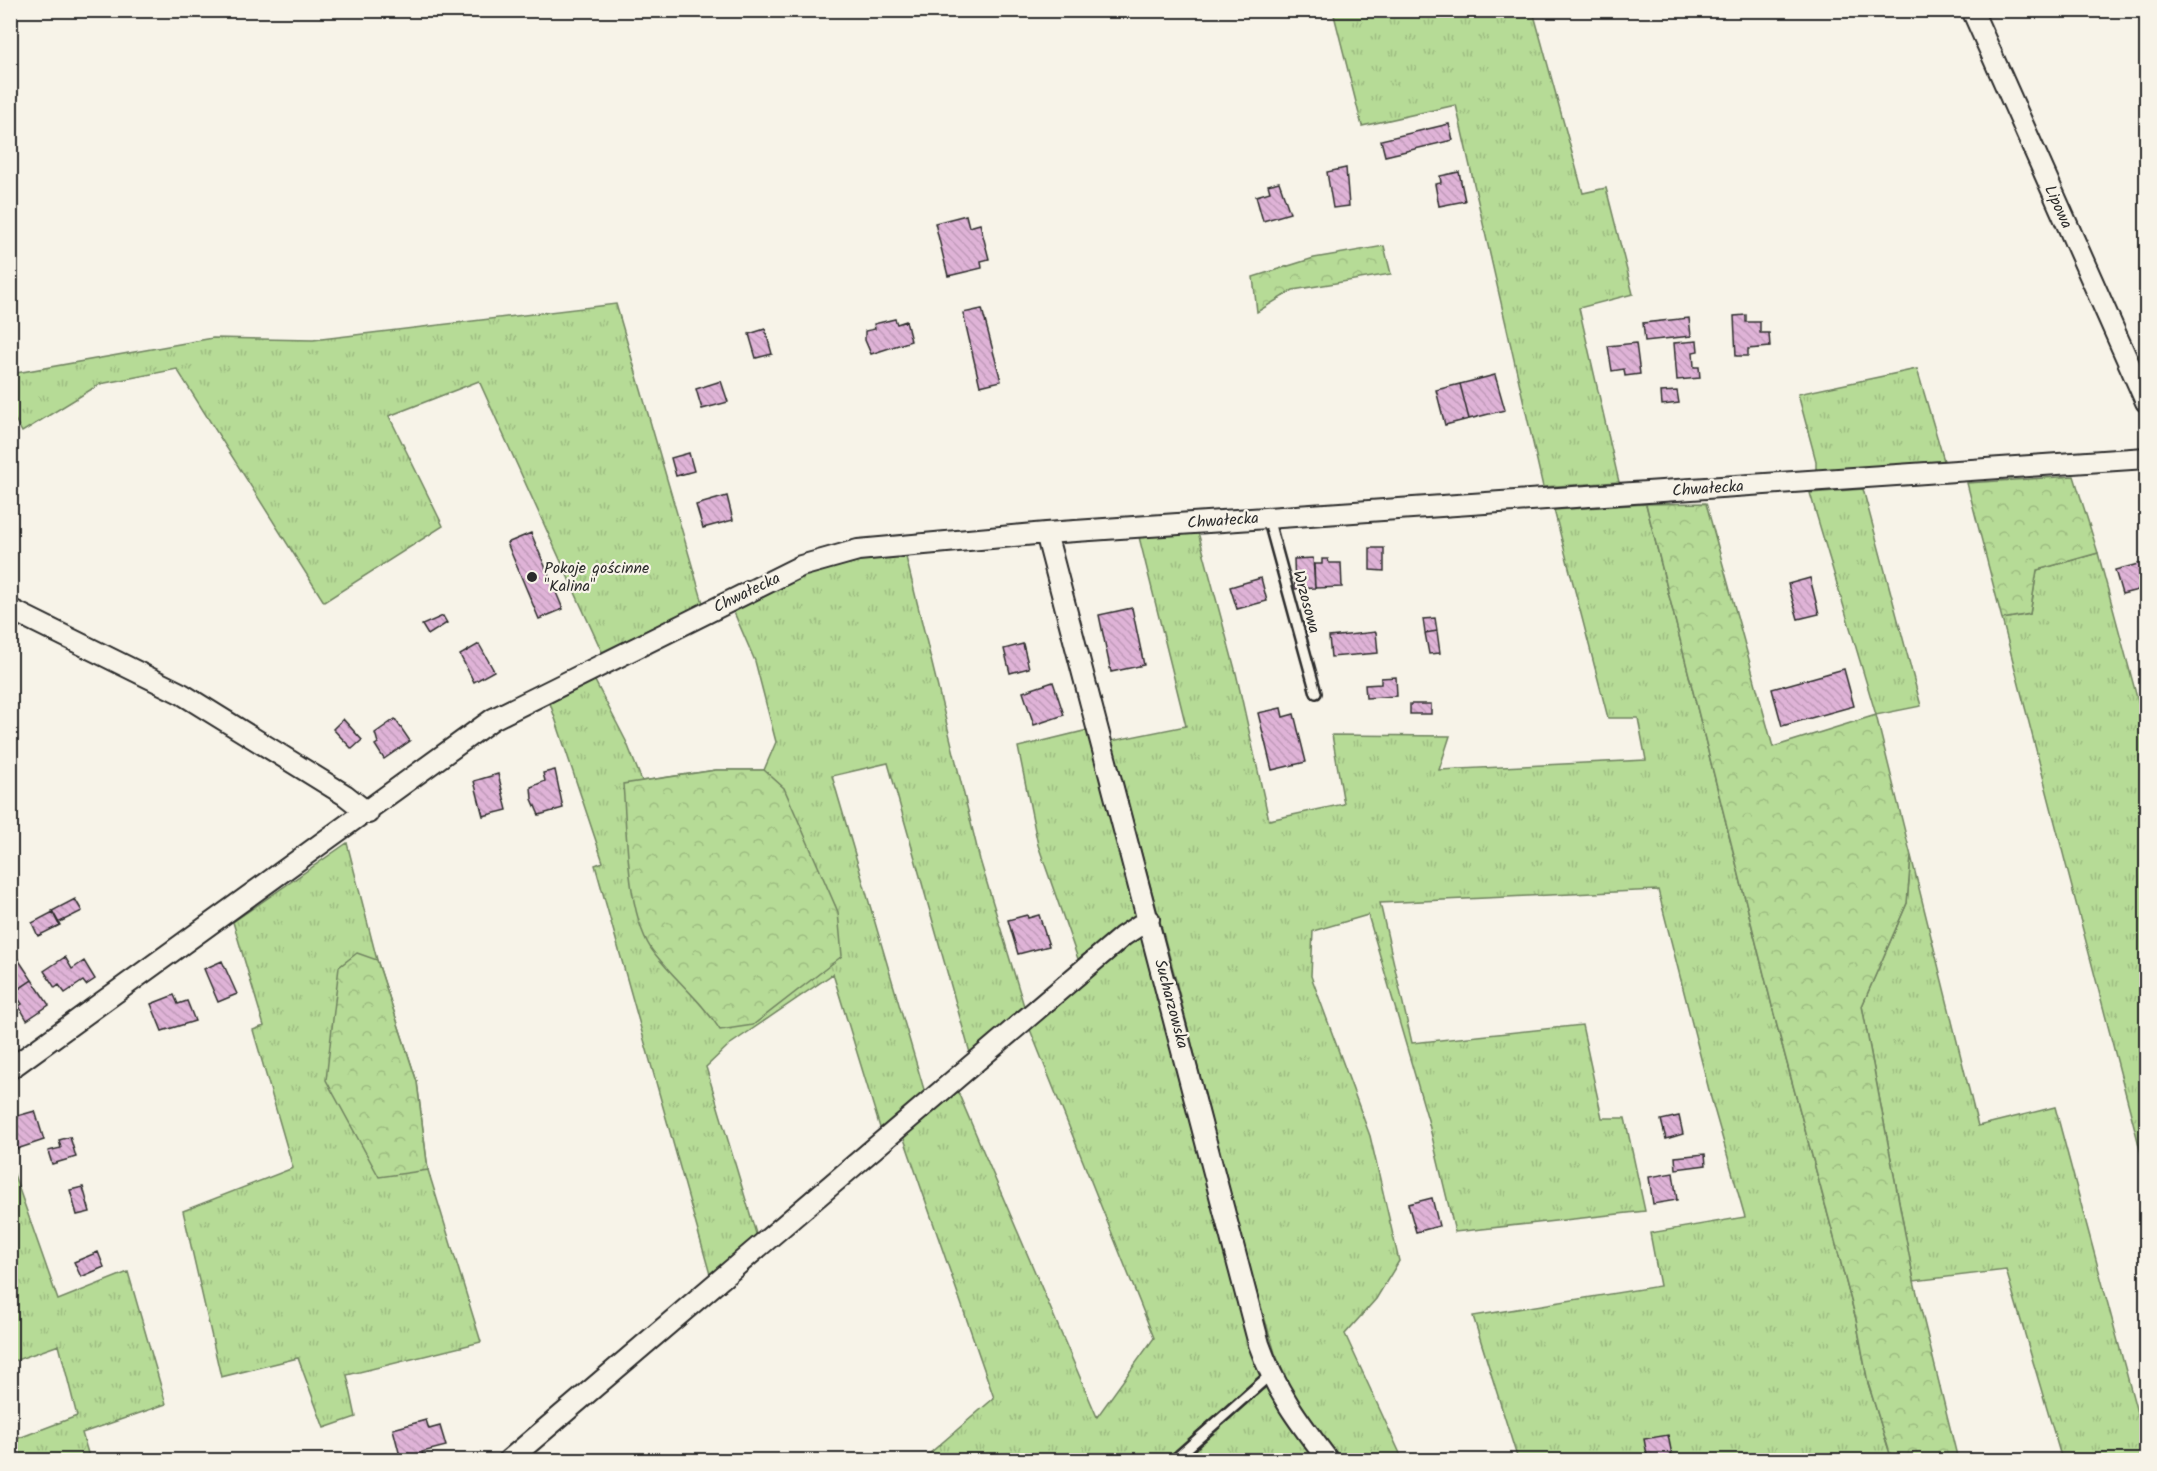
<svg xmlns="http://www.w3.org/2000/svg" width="2157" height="1471" viewBox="0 0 2157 1471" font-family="Kalam,sans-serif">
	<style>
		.grass { fill: url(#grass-tufts); stroke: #708360; stroke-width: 1.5 }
		.forest { fill: url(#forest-crowns); stroke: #708360; stroke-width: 1.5 }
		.building { fill: url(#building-back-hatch); stroke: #2b2b2b; stroke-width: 1.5 }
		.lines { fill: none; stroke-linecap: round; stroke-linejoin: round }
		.service-casing { stroke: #2b2b2b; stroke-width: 14 }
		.minor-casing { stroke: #2b2b2b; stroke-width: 24 }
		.service { stroke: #f7f3e8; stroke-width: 9 }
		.minor { stroke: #f7f3e8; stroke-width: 20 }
		.poi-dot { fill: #2b2b2b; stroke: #f7f3e8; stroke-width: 2 }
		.labels { text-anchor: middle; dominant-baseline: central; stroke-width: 4.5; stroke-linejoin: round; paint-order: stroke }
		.street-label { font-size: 16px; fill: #2b2b2b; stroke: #f7f3e8 }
		.poi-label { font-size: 16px; fill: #2b2b2b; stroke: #f7f3e8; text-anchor: start }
	</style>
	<defs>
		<pattern id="grass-tufts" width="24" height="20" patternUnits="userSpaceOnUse" patternTransform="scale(1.5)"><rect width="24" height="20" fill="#b6db96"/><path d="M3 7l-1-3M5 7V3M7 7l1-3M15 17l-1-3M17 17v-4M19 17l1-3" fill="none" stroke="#9dbc81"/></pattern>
		<pattern id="forest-crowns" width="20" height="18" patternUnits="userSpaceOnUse" patternTransform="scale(1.5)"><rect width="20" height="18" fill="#b6db96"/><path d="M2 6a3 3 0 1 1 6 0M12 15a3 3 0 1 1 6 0" fill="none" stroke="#9dbc81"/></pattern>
		<pattern id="building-back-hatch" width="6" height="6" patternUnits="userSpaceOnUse" patternTransform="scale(1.5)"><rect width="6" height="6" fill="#dfb3d7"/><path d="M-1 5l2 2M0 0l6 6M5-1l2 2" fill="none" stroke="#c09ab9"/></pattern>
	</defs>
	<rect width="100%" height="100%" fill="#f7f3e8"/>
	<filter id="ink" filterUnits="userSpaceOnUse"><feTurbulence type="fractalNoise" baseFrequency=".0167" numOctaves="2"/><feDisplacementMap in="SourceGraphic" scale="12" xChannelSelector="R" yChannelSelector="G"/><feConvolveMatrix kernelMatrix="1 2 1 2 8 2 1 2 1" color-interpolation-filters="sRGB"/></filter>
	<g filter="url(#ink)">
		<!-- grass -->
		<path class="grass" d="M1333,11H1533L1583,193L1606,188L1633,294L1579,308L1619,482L1543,487L1456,105L1362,126Z
			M616,304L703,603L602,652L479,381L389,416L443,526L324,602L177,369L100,384L22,432L11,412V374L213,338L313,340Z
			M2146,353V383L2135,356Z
			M1917,369L1945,464L1816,471V461L1798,394Z
			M1863,489L1921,706L1876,715L1810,493Z
			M1646,504L1777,1026L1856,1319L1868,1383L1892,1460H1518L1473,1316L1660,1286L1650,1233L1745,1217L1711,1098L1658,890L1380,903L1412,1043L1582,1025L1602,1118H1625L1645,1211L1455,1232L1428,1120L1368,915L1313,931L1311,976L1370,1136L1399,1261L1376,1299L1345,1334L1403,1460H1340L1297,1403L1275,1353L1245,1253L1174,973L1111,741L1186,726L1139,537L1198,532L1236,673L1269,820L1344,804L1332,735L1450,736L1439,770L1646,760L1638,718H1608L1554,510Z
			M905,553L980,860L1024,1006L970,1053L888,763L832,776L925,1093L881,1131L833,974L729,1045L706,1067L757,1237L711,1278L595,865L603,862L550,703L594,679L626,741L642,781L716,770H764L776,742L755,661L733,610L823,565Z
			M2098,553L2146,731V1172L2002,619L2030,614L2037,570Z
			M1088,730L1137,913L1078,959L1038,845L1018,747Z
			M347,843L377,960L417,1082L428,1170L481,1342L347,1375L356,1417L324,1428L298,1358L221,1377L183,1211L293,1168L253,1030L264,1026L233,922Z
			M1911,856L1978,1126L2055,1107L2146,1446V1460H2062L2006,1270L1914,1281L1862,1006L1907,903Z
			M1143,932L1250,1345L1319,1460H922L994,1398L901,1130L957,1090L1097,1417L1154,1338L1029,1027Z
			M11,1166L58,1300L128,1272L166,1404L82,1433L90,1460H11V1441L77,1416L59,1345L11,1362Z"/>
		<!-- forest -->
		<path class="forest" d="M1384,246L1391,274L1293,290L1257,312L1253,277L1314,258Z
			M2074,476L2098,553L2037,570L2030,614L2002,619L1967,483Z
			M1706,503L1773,747L1876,715L1911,856L1907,903L1862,1006L1914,1281L1958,1460H1892L1868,1383L1856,1319L1777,1026L1646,504Z
			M716,770H764L784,788L838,912L842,956L753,1025L720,1030C702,1001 676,981 655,954C626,919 627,830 623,784Z
			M357,953L377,960L417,1082L428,1170L379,1177L326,1080L339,967Z"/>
		<!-- building -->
		<path class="building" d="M1449,124L1453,140L1385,156L1381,140Z
			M1346,168L1349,206L1333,208L1327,172Z
			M1459,172L1465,201L1439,206L1435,184L1441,183L1440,176Z
			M1279,182L1290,213L1263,221L1256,196L1270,192L1268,185Z
			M966,215L969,227L980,224L989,259L981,261L982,268L948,276L935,223Z
			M982,309L1001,381L980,386L963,313Z
			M1746,315V322H1760V333H1769L1770,347L1748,349V356H1736L1734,316Z
			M1689,318L1691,336L1645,341L1643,323Z
			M895,319L897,324L906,321L911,341L871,354L865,340V331L875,329L874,324Z
			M765,329L772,354L756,358L749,334Z
			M1697,341L1698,351L1693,352L1694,367H1699L1700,378L1677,380L1674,343Z
			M1636,343L1640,374L1625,376L1624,369L1612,371L1608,346Z
			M1495,375L1505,410L1469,419L1460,384Z
			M721,381L728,402L702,409L696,389Z
			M1460,384L1469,419L1445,425L1436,390Z
			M1677,391L1679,403L1662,405L1661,392Z
			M689,453L694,471L676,476L671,458Z
			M727,496L733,520L703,528L696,505Z
			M531,533L563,609L539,619L507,543Z
			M1370,548H1384V571L1370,570Z
			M1313,558L1315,588L1295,589L1294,559Z
			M1322,559H1328L1329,563H1341L1342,587L1315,588L1314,564H1322Z
			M2146,562V588L2122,594L2115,570Z
			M1261,578L1267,601L1237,609L1230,587Z
			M1810,578L1819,614L1798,619L1788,584Z
			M1132,608L1144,665L1111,672L1099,615Z
			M443,616L447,623L428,635L422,625Z
			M1435,618L1437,631L1425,633L1423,619Z
			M1437,631L1440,653L1429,654L1425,633Z
			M1376,632L1378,653L1331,657L1329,637Z
			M479,644L494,671L474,682L460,655Z
			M1023,644L1029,668L1010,673L1004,649Z
			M1844,669L1854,706L1782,726L1772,689Z
			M1396,677L1397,696L1366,698L1365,685L1381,684V678Z
			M1053,682L1064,715L1034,725L1023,692Z
			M1410,704H1431V714H1410Z
			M1281,708L1283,717L1294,714L1306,762L1272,770L1258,713Z
			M343,719L362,740L352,749L333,729Z
			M395,719L410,741L384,759L375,745L378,743L375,733Z
			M555,770L563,808L539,815L532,799L531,787L545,781L543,773Z
			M498,774L507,810L483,816L474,781Z
			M75,899L82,911L58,923L52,911Z
			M53,912L60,925L38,936L32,923Z
			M1027,915L1028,918L1039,915L1049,946L1018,954L1008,920Z
			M10,947L32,980L13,993L10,989Z
			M65,957L72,969L84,961L95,979L86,985L83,981L65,993L59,985L55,988L44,971Z
			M222,961L237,994L218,1002L204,969Z
			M32,980L49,1005L27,1020L19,1006L22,1004L14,992Z
			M174,995L178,1004L187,1001L195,1021L162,1031L151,1004Z
			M35,1111L44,1140L17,1149L10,1118Z
			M1679,1116L1683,1134L1666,1139L1661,1120Z
			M70,1137L76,1157L52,1164L48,1151L61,1148L59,1140Z
			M1705,1154L1706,1165L1676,1169L1675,1157Z
			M1673,1173L1677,1200L1653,1204L1649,1177Z
			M83,1187L90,1212L77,1215L70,1190Z
			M1432,1198L1439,1226L1416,1232L1408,1204Z
			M98,1252L104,1267L81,1277L74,1262Z
			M426,1420L429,1429L440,1426L446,1446L422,1452L424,1460H401L393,1429Z
			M1668,1435L1672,1455L1648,1460L1644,1439Z"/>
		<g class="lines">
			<defs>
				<path id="service" d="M1268,518L1316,693
					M1174,1460L1270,1375"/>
				<path id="minor" d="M1972,10L2146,402
					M1046,533L1259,1344C1275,1390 1299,1422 1328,1460
					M10,609L182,694L345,795L368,813
					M10,1069L493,719L801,566L858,550L1046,533L2146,458
					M509,1460L1123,936L1149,919"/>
			</defs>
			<!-- service casing -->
			<use href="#service" class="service-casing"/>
			<!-- minor casing -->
			<use href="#minor" class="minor-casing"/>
			<!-- service -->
			<use href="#service" class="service"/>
			<!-- minor -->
			<use href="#minor" class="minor"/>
		</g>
	</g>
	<!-- markers -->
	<circle class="poi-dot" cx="532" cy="577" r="6"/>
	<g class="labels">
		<!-- street labels -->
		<g class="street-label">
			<text transform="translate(2058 207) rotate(66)">Lipowa</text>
			<text transform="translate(1708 489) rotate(-4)">Chwałecka</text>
			<text transform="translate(1223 521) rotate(-4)">Chwałecka</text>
			<text transform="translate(747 593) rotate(-26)">Chwałecka</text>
			<text transform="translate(1306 602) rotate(75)">Wrzosowa</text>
			<text transform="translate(1171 1004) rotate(75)">Sucharzowska</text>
		</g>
		<!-- poi labels -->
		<g class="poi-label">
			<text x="544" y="568">Pokoje gościnne<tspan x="544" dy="18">"Kalina"</tspan></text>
		</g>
	</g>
	<!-- margin -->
	<rect width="2157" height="1471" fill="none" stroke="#f7f3e8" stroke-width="36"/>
	<rect x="18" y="18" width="2121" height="1435" fill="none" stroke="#2b2b2b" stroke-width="2" filter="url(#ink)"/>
</svg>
